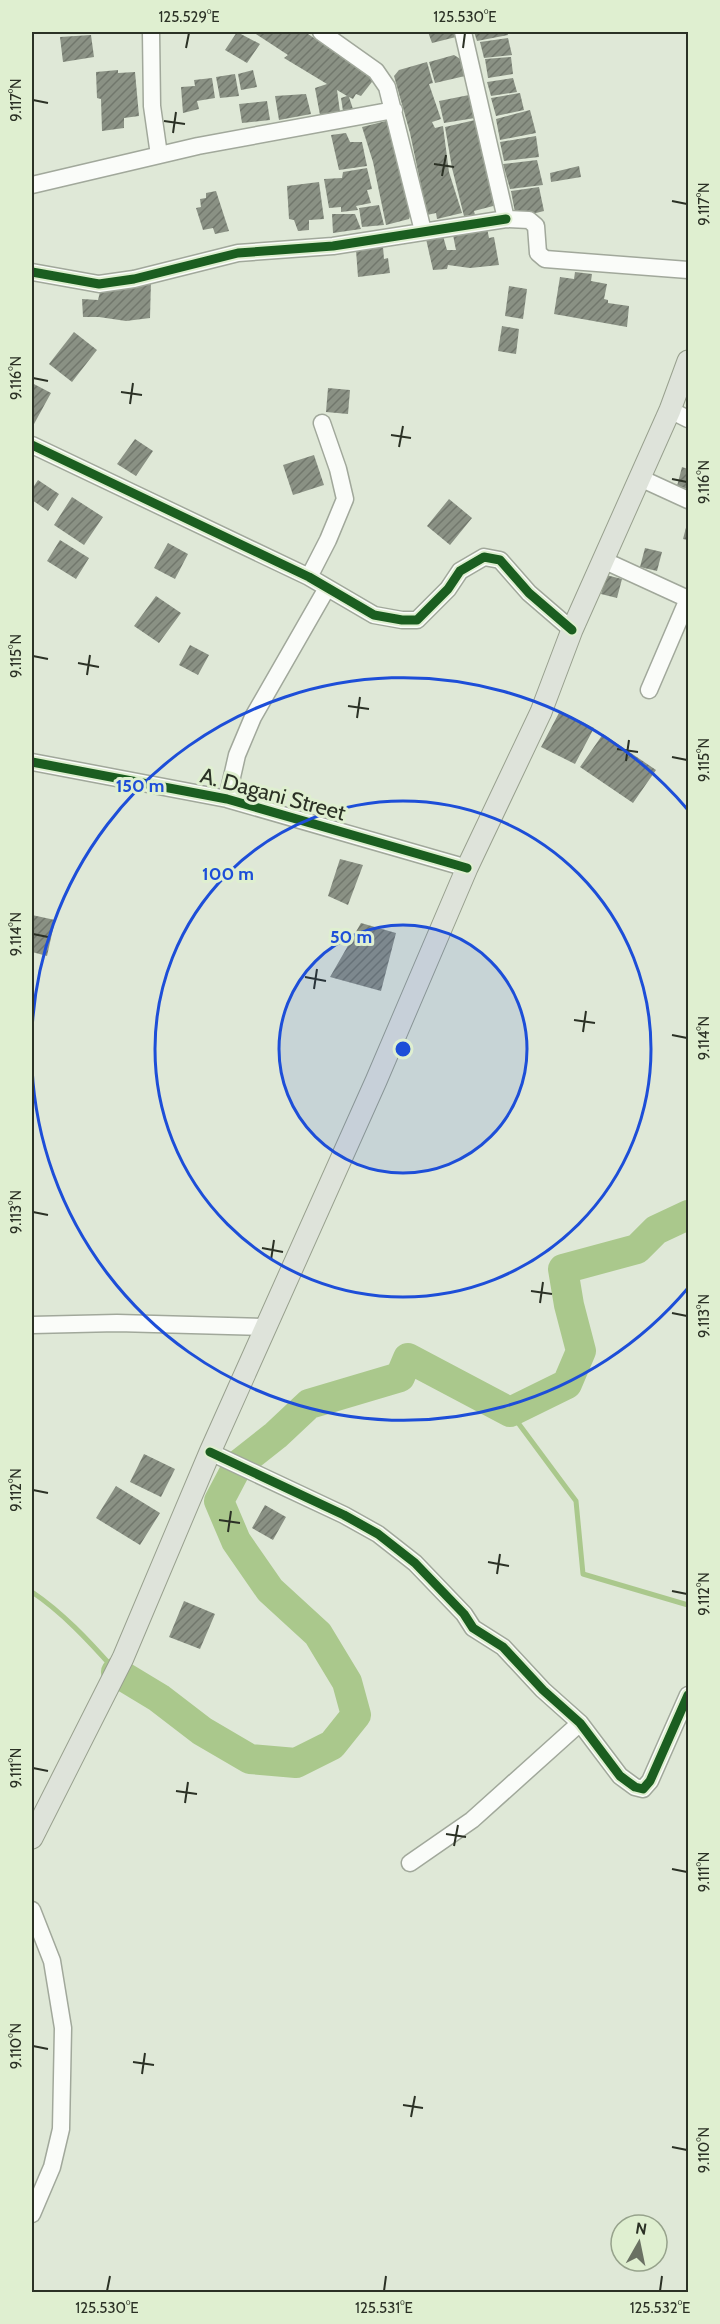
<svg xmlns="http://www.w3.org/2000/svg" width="720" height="2324" viewBox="0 0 720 2324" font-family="Cabin,sans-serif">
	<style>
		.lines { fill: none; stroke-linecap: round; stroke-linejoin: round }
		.stream { stroke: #aac88c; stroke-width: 5 }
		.river { stroke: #aac88c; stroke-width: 30 }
		.building { fill: url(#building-hatch) }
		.minor-casing { stroke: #a1a89b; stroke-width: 19 }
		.major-casing { stroke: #98a08e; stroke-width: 23 }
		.minor { stroke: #fafcf9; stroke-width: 16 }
		.major { stroke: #dee3da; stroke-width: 21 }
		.cycleway-casing { stroke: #dfefd0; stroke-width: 13 }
		.cycleway { stroke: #1b5e20; stroke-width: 9 }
		.ticks { fill: none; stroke: #2b3125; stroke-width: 2 }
		.ring { fill: none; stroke: #1d4ed8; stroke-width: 3 }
		.labels { text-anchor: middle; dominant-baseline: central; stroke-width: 6; stroke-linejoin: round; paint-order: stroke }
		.street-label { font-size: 22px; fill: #2b3125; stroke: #dfefd0 }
		.centre { fill: #1d4ed8; stroke: #dfefd0; stroke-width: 3 }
		.ring-label { font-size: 18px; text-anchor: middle; font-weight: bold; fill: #1d4ed8; stroke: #dfefd0; stroke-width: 6; stroke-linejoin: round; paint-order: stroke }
		.neatline { fill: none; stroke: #2b3125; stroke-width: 2 }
		.ticks-label { font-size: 15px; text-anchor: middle; fill: #2b3125 }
	</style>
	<defs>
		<pattern id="building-hatch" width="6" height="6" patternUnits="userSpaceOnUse" patternTransform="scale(1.5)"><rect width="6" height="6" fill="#8a9184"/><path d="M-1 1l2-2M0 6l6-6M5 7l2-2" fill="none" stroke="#71776c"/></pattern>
	</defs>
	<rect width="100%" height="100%" fill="#dfe8d7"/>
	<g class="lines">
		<!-- stream -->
		<path class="stream" d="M510,1412L576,1501L583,1574L688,1605
			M32,1592C62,1612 89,1641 113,1668"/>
		<!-- river -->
		<path class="river" d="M116,1672L159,1698L202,1731L250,1759L296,1763L332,1745L356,1715L347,1682L318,1634L270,1590L236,1541L219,1501L238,1465L276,1435L309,1404L400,1377L408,1358L510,1412L567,1384L581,1351L569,1305L563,1269L637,1249L656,1230L688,1215"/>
	</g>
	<!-- building -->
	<path class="building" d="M237,32L260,44L247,63L225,50Z
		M253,32H305L375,78L361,96L356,94L353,99L349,97L353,109L343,111L341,98L347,96L337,90L340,112L320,115L315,88L327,84L284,58L288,55Z
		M428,32H454L456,37L432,43Z
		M474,32H507L508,35L477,41Z
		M91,35L94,57L63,62L60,37Z
		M508,38L512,55L484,58L480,42Z
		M454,55L462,60L465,76L435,83L429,62Z
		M511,57L513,74L488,78L485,59Z
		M427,62L433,83L429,84L441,119L432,122L435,128L443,126L449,172L462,213L437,219L436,213L427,215L410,133L394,76L399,70Z
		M118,70V73L135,72L139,116L124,118V128L102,131L101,99L97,98L96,72Z
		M253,70L257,87L241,90L238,74Z
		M235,74L239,96L220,98L216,77Z
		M212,78L215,98L197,101L199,109L183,113L181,87L195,86L194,80Z
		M513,78L517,92L491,96L487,82Z
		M520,93L524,110L496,116L491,98Z
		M306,94L311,114L279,120L275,96Z
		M469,95L475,118L444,123L439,101Z
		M267,101L270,120L242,123L239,104Z
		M530,110L536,133L500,140L496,119Z
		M390,120L412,211L409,219L386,225L373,162L362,127Z
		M475,120L497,205L474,211L475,215L464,216L452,168L445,127Z
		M346,133L350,142H362L367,166L339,170L331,135Z
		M536,136L539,157L504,161L500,142Z
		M537,160L543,185L510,189L503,164Z
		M579,166L581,177L551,182L550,173Z
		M367,168L372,189L367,190L371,203L356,206L358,210L341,212V207L329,208L324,179L342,178L343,172Z
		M319,182L324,219L309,220V230L298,231L294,220L289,219L287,186Z
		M539,187L544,211L516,218L511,191Z
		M216,191L229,231L215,234L213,228L203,230L196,208L201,207L200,199L206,198V193Z
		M379,205L384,225L362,227L359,208Z
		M332,214H355L361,229L333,233Z
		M487,228L489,238L494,237L499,265L470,268L448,265L447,269L433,270L426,239L443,236L447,250H456L453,235Z
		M383,247L384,259L388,258L390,273L358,277L356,250Z
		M575,272L592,274L591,281L607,284L604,299L608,300V303L629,306L627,327L554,314L560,277L574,279Z
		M151,280L150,318L126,321L99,317H83L82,299L98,300L100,292Z
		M509,286L527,289L523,319L505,316Z
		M502,326L519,329L516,354L498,351Z
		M74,332L97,350L72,382L49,364Z
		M32,383L51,393L34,424L32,423Z
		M328,388L350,390L348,414L326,412Z
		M135,439L153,451L136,476L117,464Z
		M314,455L324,485L293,495L283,465Z
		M682,467L688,469V489L677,486Z
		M38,480L59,494L48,511L32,500V489Z
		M72,497L103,517L84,545L54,525Z
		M449,499L472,518L450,545L427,526Z
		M688,520V540L683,539Z
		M60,540L89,558L76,579L47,561Z
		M168,543L188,554L175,579L154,568Z
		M645,548L662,552L657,571L640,567Z
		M606,575L622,579L617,598L601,594Z
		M156,596L181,613L159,643L134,626Z
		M190,645L209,655L198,675L179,665Z
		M560,711L594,728L575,764L541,747Z
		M603,734L656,770L633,803L580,767Z
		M340,859L363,865L348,905L328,896Z
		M32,915L55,920L47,956L32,952Z
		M361,923L396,933L381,991L330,977Z
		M144,1454L175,1469L161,1497L130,1482Z
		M116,1486L160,1513L140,1545L96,1518Z
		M265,1505L286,1517L273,1540L252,1528Z
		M184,1601L215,1614L200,1649L169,1637Z"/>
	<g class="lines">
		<defs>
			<path id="minor" d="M151,32L152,106L159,155
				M321,32L376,71L387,87L423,231
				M463,32L506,219L529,220L536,226L538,253L545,259L688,270
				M32,185L198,146L394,110
				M32,272L99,284L134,279L238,253L333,246L506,219
				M670,410L688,419
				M32,445L309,577L374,615L402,620H417L448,589L460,571L484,557L500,560L529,593L572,630
				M640,478L688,500
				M603,560L688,599
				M309,577L328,540L345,499L338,469L322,423
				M649,690L688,599
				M32,762L227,799L467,868
				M227,799L237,755L253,717L327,588
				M32,1325L117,1323L267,1327
				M210,1452L344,1515L378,1534L415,1563L464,1614L473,1628L503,1647L543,1690L580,1723L620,1776L635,1787L643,1789L650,1781L688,1695
				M410,1863L472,1820L580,1723
				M32,1910L52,1961L63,2028L61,2129L52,2167L32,2214"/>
			<path id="major" d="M32,1838L123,1658L210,1452L376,1081L467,868L541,712L572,630L670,410L688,361"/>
		</defs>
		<!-- minor casing -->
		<use href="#minor" class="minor-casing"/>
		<!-- major casing -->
		<use href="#major" class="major-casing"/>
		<!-- minor -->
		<use href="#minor" class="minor"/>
		<!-- major -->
		<use href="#major" class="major"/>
		<defs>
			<path id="cycleway" d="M32,272L99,284L134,279L238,253L333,246L506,219
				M32,445L309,577L374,615L402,620H417L448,589L460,571L484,557L500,560L529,593L572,630
				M32,762L227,799L467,868
				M210,1452L344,1515L378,1534L415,1563L464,1614L473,1628L503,1647L543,1690L580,1723L620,1776L635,1787L643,1789L650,1781L688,1695"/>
		</defs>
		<!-- cycleway casing -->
		<use href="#cycleway" class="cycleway-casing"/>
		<!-- cycleway -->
		<use href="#cycleway" class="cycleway"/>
	</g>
	<!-- ticks -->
	<path class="ticks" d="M186,48L189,33M463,48L465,33M33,100L48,103M164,121L185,124M173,133L176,112M434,164L454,167M442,176L446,155M672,201L687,204M33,378L48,381M121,392L142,395M130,404L133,383M391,435L411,438M399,447L403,426M672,479L687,482M33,656L48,659M78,663L99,667M87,675L90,655M348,706L369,709M357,718L360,697M617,749L638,752M672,757L687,760M626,761L629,740M33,934L48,937M305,977L326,981M314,989L317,969M574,1020L595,1023M583,1032L586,1011M672,1035L687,1038M33,1212L48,1215M262,1248L283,1252M271,1260L274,1240M531,1291L552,1294M540,1303L543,1282M672,1313L687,1316M33,1490L48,1493M219,1520L240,1523M228,1532L231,1511M488,1562L509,1566M497,1574L500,1554M672,1591L687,1594M33,1768L48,1771M176,1791L197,1794M185,1803L188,1782M446,1834L466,1837M454,1846L458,1825M672,1869L687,1872M33,2046L48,2049M133,2062L154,2065M142,2074L145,2053M403,2105L423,2108M411,2117L415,2096M672,2147L687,2150M107,2291L110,2276M384,2291L386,2276M660,2291L662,2276"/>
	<!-- distance rings -->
	<circle cx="403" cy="1049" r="124" fill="#1d4ed8" fill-opacity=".12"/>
	<g class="ring">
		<circle cx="403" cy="1049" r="124"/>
		<circle cx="403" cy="1049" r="248"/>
		<path d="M688 1288A372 372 0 0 1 32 1068M32 1030A372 372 0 0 1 688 810"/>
	</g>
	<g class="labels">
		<!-- street labels -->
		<g class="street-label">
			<text transform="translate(273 794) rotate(15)">A. Dagani Street</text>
		</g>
	</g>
	<circle cx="403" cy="1049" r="9" class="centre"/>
	<g class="ring-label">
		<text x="140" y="792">150 m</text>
		<text x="228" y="880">100 m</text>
		<text x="351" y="943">50 m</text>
	</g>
	<!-- border -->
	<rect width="720" height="2324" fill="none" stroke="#dfefd0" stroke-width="66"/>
	<!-- north arrow -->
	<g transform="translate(639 2243) rotate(9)"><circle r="28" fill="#dfefd0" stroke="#97a38c" stroke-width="1.5"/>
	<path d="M0-4.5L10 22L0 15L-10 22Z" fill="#6a7163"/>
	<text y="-9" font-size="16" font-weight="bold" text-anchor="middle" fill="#2b3125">N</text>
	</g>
	<rect x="33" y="33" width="654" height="2258" class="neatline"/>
	<g class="ticks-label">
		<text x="189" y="22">125.529°E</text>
		<text x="465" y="22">125.530°E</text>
		<text transform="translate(16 100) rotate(-90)" y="5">9.117°N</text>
		<text transform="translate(704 204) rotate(-90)" y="5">9.117°N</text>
		<text transform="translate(16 378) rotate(-90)" y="5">9.116°N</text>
		<text transform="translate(704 482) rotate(-90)" y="5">9.116°N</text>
		<text transform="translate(16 656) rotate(-90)" y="5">9.115°N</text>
		<text transform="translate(704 760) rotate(-90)" y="5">9.115°N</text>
		<text transform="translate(16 934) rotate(-90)" y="5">9.114°N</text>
		<text transform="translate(704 1038) rotate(-90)" y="5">9.114°N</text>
		<text transform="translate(16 1212) rotate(-90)" y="5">9.113°N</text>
		<text transform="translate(704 1316) rotate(-90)" y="5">9.113°N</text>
		<text transform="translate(16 1490) rotate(-90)" y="5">9.112°N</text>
		<text transform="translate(704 1594) rotate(-90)" y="5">9.112°N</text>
		<text transform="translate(16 1768) rotate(-90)" y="5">9.111°N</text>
		<text transform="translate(704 1872) rotate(-90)" y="5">9.111°N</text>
		<text transform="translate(16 2046) rotate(-90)" y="5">9.110°N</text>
		<text transform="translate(704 2150) rotate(-90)" y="5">9.110°N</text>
		<text x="107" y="2313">125.530°E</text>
		<text x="384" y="2313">125.531°E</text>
		<text x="660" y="2313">125.532°E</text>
	</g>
</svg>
